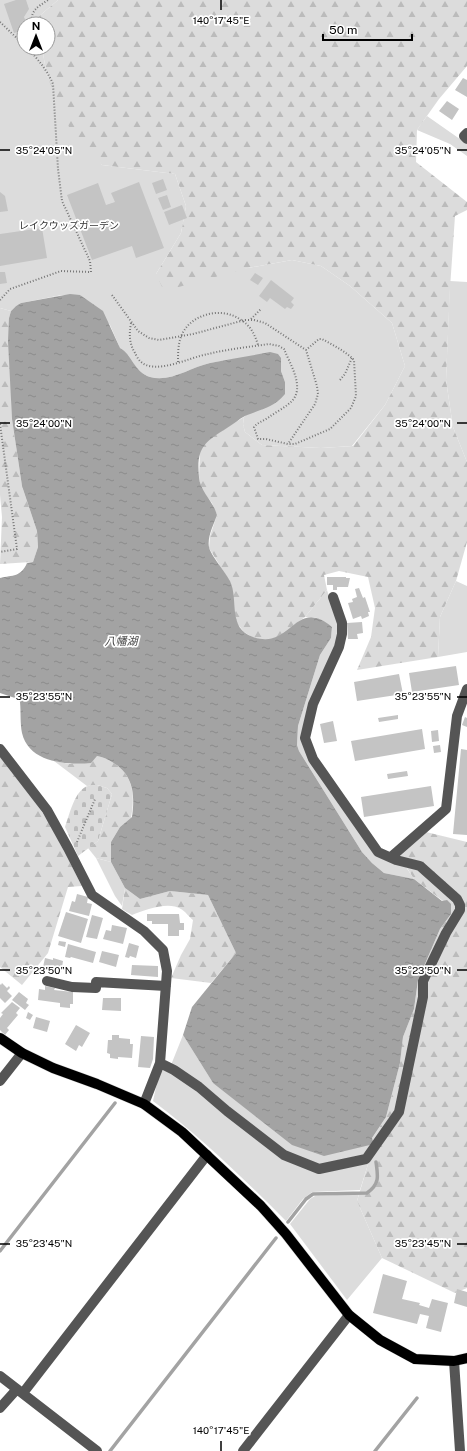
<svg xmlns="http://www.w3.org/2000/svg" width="467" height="1451" viewBox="0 0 467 1451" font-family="'Public Sans','Noto Sans JP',sans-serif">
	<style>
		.green { fill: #dcdcdc }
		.forest { fill: url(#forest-firs) }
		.cemetery { fill: url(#cemetery-stones) }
		.water { fill: url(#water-ripples) }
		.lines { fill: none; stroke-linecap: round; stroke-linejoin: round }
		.stream { stroke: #a3a3a3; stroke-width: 3.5 }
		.building { fill: #c4c4c4 }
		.major-casing { stroke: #dbdbdb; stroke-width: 11 }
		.path { stroke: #777; stroke-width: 2; stroke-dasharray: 1 2; stroke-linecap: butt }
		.minor { stroke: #555; stroke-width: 10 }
		.major { stroke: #000; stroke-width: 10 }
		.ticks { fill: none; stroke: #000; stroke-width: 1.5 }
		.labels { text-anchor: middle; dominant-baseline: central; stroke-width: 3.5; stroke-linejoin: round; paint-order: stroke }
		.park-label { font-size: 10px; fill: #333; stroke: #fff }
		.water-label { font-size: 11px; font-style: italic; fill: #444; stroke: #fff }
		.ticks-label { font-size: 10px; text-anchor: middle; fill: #000; stroke: #fff; stroke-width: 3.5; stroke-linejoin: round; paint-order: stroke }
	</style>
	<defs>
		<pattern id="forest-firs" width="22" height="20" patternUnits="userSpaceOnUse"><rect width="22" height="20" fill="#dcdcdc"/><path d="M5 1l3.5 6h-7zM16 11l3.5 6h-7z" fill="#bbb"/></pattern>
		<pattern id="cemetery-stones" width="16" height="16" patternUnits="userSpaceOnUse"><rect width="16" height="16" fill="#dcdcdc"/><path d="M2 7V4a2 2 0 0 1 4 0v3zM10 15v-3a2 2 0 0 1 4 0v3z" fill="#bbb"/></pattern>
		<pattern id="water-ripples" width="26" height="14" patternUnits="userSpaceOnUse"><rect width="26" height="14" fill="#a3a3a3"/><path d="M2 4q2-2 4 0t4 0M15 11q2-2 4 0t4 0" fill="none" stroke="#8b8b8b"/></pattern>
	</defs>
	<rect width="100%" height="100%" fill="#fff"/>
	<!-- green -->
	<path class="green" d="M0,0H58L37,18L38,24H24V48H42L47,76L102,165L175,174L186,206L181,233L156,274L248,268L292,260L321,266L350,286L392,323L405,366L385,405L352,446L321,448L262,445L245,432L243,424L244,417L285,382L281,371V358C257,358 234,358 210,363C191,367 170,383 150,377C134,372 132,354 120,348L110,325L80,295H62L21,303L16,306L11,311L0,308Z
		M427,116L467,144V156L450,144L417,130Z
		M450,281L467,282V462L453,427L446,380Z
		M456,581L467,586V652L438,657L440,617Z
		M327,590L337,620L339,634L302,736L374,853L404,864L414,879L384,873L372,863L362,852L299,751L297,745L298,726L320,655L331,638L332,627L315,617H305Z
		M96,858L111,862L125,888L122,906L115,896Z
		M183,1035L213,1083L374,1144L363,1157L319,1167L285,1153L171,1065Z
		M163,1070H171L282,1157L318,1172L369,1161L360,1190L312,1192L303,1199L286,1221C244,1179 201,1137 153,1101L159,1074Z
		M359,1194L357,1201L382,1258L347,1300L290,1224L310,1199L315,1196Z"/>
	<!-- forest -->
	<path class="forest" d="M58,0H467V66L439,99L417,130L416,162L467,202V210L455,216L450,288L446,380L453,427L467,462V542L456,581L440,617L438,657L357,670L371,637L375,608L368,577L339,571L324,575L327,590L305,617L276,638L261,640L252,637L244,632L236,622L230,582L209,548L210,536L217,515L212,503L201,489L199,476L200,453L203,446L210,438L244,417L243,424L245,432L262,445L321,448L353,446L385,405L405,366L392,323L350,286L321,266L292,260L248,268L164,291L156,274L181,233L186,206L175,174L102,165L69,127L47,76L42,48H48V24H38L37,18Z
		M0,308L11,311L9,318L12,419L22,486L37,531L38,547L33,562H31L0,564L2,517L0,495Z
		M0,755L21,781L50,824L82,886L68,887L48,953L22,985L0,967Z
		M97,756C103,757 107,759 112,762C134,775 135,795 131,818L120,827L111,842V862L96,858L88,848L98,841L112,794L107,788L97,785L87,786L54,761L70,764Z
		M426,832L467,842V1288L455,1293L382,1258L357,1201L374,1144L372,1138L386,1117L400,1063L403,1037L414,1009L418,980L440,929L451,914L443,901L414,879L398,854Z
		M125,888L140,899L170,891L208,895L236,953L211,983L171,978L181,955L190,939L193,920C189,917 185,911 181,909C168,901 145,910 132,915L122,909Z"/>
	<!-- cemetery -->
	<path class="cemetery" d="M97,785L107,788L112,794L98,841L78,856L65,827C69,816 75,789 88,786C90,785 95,785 97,785Z"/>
	<!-- water -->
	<path class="water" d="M70,294L80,295L103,311L120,348C132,354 134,372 150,377C170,383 191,367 210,363C230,359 250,356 270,352L278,354L281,358V371L285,382V394C272,409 263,408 245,416C239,419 234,424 227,428C205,442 196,447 199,477C200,492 213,500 217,515C214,524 207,537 209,547C210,554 226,573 230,581C239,600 227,628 253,637C291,651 295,596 332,627L331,638L320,655L298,726L297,745L299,751L362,852L372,863L384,873L414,879L442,901L447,900L451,904V914L440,929L418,980L414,1009L403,1037L400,1063L386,1117L372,1138L374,1144L324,1156L292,1145L213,1083L183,1035L192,1007L236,953L208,895L170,891L140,899L125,888L111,862V842L120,827L132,817C135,795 134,775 112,762C107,759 103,757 97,756L91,763C67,765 29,763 22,733C20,723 21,712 20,702L18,699L0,693V578C13,575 21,577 27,563L33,562L38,547L37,531L22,486L12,419L8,341L9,318L11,311L16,306L21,303Z"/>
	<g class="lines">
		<!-- stream -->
		<path class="stream" d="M288,1222L306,1199L313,1194L367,1193C380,1184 378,1176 376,1162
			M0,1251L115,1103
			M110,1451L276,1238
			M375,1451L417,1398"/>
	</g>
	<!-- building -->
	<path class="building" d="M16,0H26L29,9L24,17L27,24H24V30L14,33L4,4Z
		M463,78L467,80V97L455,90Z
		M447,101L459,109L452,120L439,111Z
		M163,179L167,190L156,194L152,183Z
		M139,182L164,248L136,258L132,246L92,260L67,195L98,183L106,205L115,202L111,193Z
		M0,192L5,196L8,211L0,212Z
		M167,195L171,207L163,210L158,198Z
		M182,205L187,218L169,225L164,212Z
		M42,228L47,258L0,266V234Z
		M0,272H5L7,283L0,284Z
		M255,273L263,278L258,285L250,280Z
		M271,280L294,298L291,302L294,305L291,309L287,307L285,309L270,298L267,302L259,296Z
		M327,577H346V578H350L348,587H337V590H333V585H327Z
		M359,588L363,598L365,597L370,612H368L369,616L362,619L361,616L353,619L348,603L353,602L352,599L357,597L355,589Z
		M362,622L363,633L357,634L358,639H348L347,623Z
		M456,666L459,685L412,692L409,673Z
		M399,674L403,694L357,701L354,682Z
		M398,715V719L379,722L378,718Z
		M465,717L467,718V727L462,725Z
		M333,721L337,741L324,743L320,724Z
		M422,729L425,749L355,761L351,741Z
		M438,730L439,741L432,742L431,731Z
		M440,745L441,752L434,753L433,746Z
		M461,749L467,750V835L453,834Z
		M407,771L408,776L388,779L387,774Z
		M431,786L434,806L364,817L361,797Z
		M77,894L88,897L87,903L92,904L89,916L69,911L72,901L75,902Z
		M66,912L88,919L81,943L58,936Z
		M147,914H179L180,923H184V930H179V936H168V924H152V921H147Z
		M92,915L103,918L97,939L86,937Z
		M112,925L127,928L123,944L103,939L106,930L111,931Z
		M59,941L66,942L65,947L58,945Z
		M129,943L139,946L136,958L130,956L129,958L125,957Z
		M68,944L96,952L93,963L71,957L70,958L65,957Z
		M102,951L119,955L116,967L99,962Z
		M45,958L53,960V958L63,961L61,973L56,972L55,974L51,973L52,970L43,967Z
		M132,965L158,966V977L131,975Z
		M2,983L7,988L9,986L10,988L7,991L12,996L5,1003L0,998V984L1,985Z
		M45,986L55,988L54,990L73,992V1004H70V1008L60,1007V1003L38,1000L39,989L45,990Z
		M19,992L28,999L26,1003L29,1005L25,1010L12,1000Z
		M103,998H121V1011L102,1010Z
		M12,1002L20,1008L16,1013L18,1015L7,1028L9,1030L5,1035L0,1030V1018L3,1014L1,1013Z
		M28,1012L33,1015L30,1020L26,1018Z
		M36,1017L50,1021L47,1032L33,1028Z
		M76,1025L90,1033L82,1047L79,1045L76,1051L65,1044Z
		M112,1035H119V1038L130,1039V1044H133L132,1058L118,1057V1059L110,1058V1054L107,1053L108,1040H112Z
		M141,1036L154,1037L153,1059L150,1068L138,1067Z
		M383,1274L407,1281L402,1299L420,1303L419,1305L429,1308L432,1299L448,1303L441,1332L426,1328L429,1316L420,1314L417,1324L373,1313Z
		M457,1289L467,1292V1307L454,1303Z"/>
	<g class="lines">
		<defs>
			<path id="major" d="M0,1038L22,1053L53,1068L97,1084L144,1104L182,1132L261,1206L286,1234L349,1315L380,1340L415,1359L454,1361L467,1358"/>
		</defs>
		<!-- major casing -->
		<use href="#major" class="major-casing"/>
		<!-- path -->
		<path class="path" d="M0,22L24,45
			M32,24C30,10 38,7 48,0
			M34,54V48
			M112,295L138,331L149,338L159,340L193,334L245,320H254L265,323L306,350L317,386L318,394L315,404L288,444
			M0,300L10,289L61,271L91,272L90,261L62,201L58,169L53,84C47,70 38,59 27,48
			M251,319L261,309
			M131,323C129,334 129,343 135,353C136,355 138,359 140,361C155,376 190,357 208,354C228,349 249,347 269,344L279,346L284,349C290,364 305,387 292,401C286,407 276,412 269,417C264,421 258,422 254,427L258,439H266L288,444H295L330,429L351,408L356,396L354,360C345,351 333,345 322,339H319L306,350
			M178,362C178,355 178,347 180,340C186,315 221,305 241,320C251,326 255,335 258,345
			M340,380L345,374L352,358
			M0,424L17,549L0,552
			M77,842L95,799"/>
		<!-- minor -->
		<path class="minor" d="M467,133L464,136L467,139
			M0,749L47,810L68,848L92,895L144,931L163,950L167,971L160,1063L144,1104
			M391,857L446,809L457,716L467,689
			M47,981L72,987L96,988V982L166,986
			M160,1063L174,1070L199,1087L227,1111L284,1155L319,1169L366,1159L399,1112L423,997V981L446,933L460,910V905L457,899L420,866L396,860L378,852L313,759L305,738L313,704L339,647L342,634V623L333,597
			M0,1081L22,1053
			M454,1361L460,1451
			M0,1376L97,1451
			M23,1393L207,1155
			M0,1408L17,1389
			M243,1451L349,1315"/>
		<!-- major -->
		<use href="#major" class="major"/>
	</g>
	<!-- ticks -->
	<path class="ticks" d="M221,0V10M0,150H10M457,150H467M0,423H10M457,423H467M0,697H10M457,697H467M0,970H10M457,970H467M0,1244H10M457,1244H467M221,1441V1451"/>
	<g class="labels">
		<!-- park labels -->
		<g class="park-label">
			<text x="69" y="225">レイクウッズガーデン</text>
		</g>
		<!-- water labels -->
		<g class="water-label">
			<text x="121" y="641">八幡湖</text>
		</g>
	</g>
	<g class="ticks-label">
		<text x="221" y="24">140°17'45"E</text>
		<text x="44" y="154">35°24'05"N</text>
		<text x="423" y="154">35°24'05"N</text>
		<text x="44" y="427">35°24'00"N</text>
		<text x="423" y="427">35°24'00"N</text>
		<text x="44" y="700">35°23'55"N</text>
		<text x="423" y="700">35°23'55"N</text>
		<text x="44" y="974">35°23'50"N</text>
		<text x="423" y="974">35°23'50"N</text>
		<text x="44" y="1247">35°23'45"N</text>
		<text x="423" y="1247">35°23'45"N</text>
		<text x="221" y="1434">140°17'45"E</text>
	</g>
	<!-- north arrow -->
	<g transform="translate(36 36)"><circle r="19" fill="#ffffff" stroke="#999999"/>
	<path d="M0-3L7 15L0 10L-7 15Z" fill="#000000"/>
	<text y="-6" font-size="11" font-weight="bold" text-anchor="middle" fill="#000000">N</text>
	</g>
	<!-- scale -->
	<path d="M323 34v6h89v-6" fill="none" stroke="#000000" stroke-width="2"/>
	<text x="329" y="34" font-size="12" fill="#000000" stroke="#ffffff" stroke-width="3" paint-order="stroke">50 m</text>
</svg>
